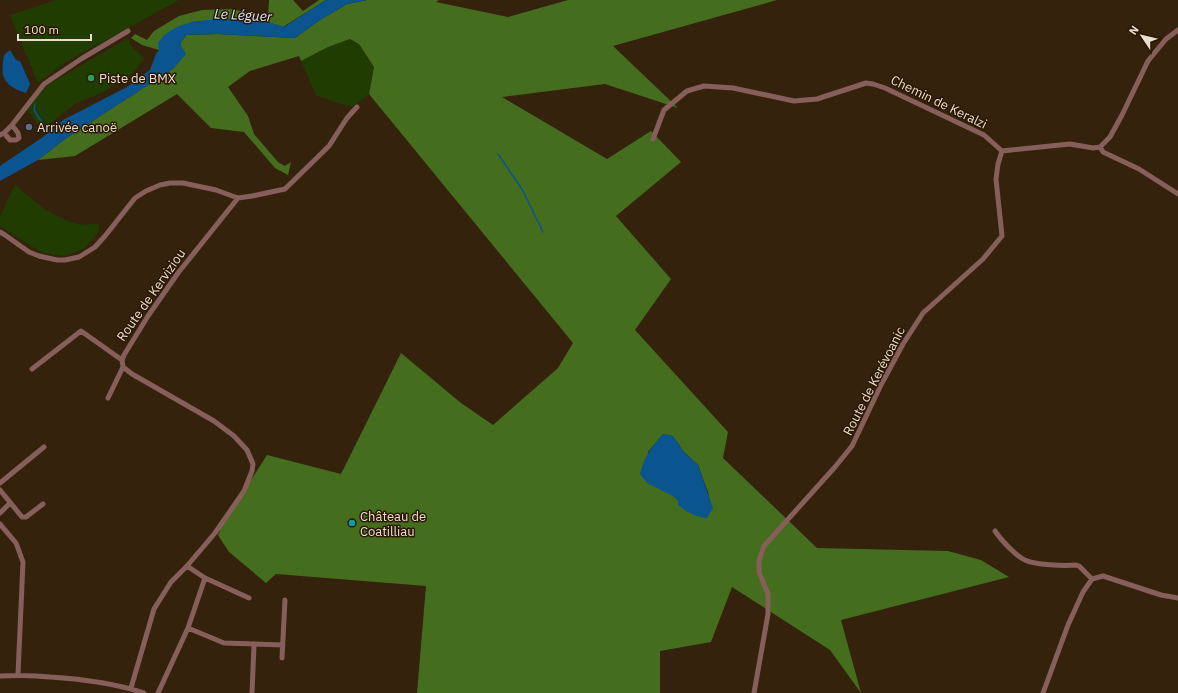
<svg xmlns="http://www.w3.org/2000/svg" width="1178" height="693" viewBox="0 0 1178 693" font-family="'IBM Plex Sans',sans-serif">
	<style>
		.green { fill: #203c00 }
		.forest { fill: #446d1e; fill-rule: evenodd }
		.water { fill: #0a5590 }
		.lines { fill: none; stroke-linecap: round; stroke-linejoin: round }
		.stream { stroke: #0a5590; stroke-width: 1.5 }
		.minor { stroke: #875f5a; stroke-width: 5 }
		.leisure-dot { fill: #2e9e5b; stroke: #2a1804; stroke-width: 1.5 }
		.service-dot { fill: #5c6f8a; stroke: #2a1804; stroke-width: 1.5 }
		.culture-dot { fill: #0f9aa8; stroke: #2a1804; stroke-width: 1.5 }
		.labels { text-anchor: middle; dominant-baseline: central; stroke-width: 3; stroke-linejoin: round; paint-order: stroke }
		.poi-label { font-size: 13px; fill: #eaded1; stroke: #2a1804; text-anchor: start }
		.street-label { font-size: 13px; fill: #eaded1; stroke: #2a1804 }
		.water-label { font-size: 14px; font-style: italic; fill: #d5e5f7; stroke: #2a1804 }
	</style>
	<rect width="100%" height="100%" fill="#34220d"/>
	<!-- green -->
	<path class="green" d="M56,0H179L66,62L38,83L10,15Z
		M128,38L130,44L144,59L134,72L104,92L76,103L42,130L27,109L47,85Z
		M350,39L359,44L374,67L369,94L352,107L337,103L316,95L301,61L328,47Z
		M15,184C33,201 53,218 78,224C84,225 93,224 99,224V231L85,248L66,256L42,253L0,226V217Z"/>
	<!-- forest -->
	<path class="forest" d="M269,0H293L303,11L319,0H326L283,27L264,21L228,19L192,22L159,50L142,45L131,38L135,34L147,40L154,31L179,16L202,10L232,9L254,14L268,15Z
		M367,0H439L436,2L508,17L568,0H777L613,46L678,108L605,84L502,97L607,159L651,131L681,162L616,216L671,279L635,330L728,432L723,458L817,548L948,551L981,560L1009,577L841,620L861,693L830,650L732,587L711,642L660,651V693H417L426,586L276,574L266,583L229,552L218,535L224,522L267,455L341,474L401,353L461,403L493,425L558,368L573,343L369,94L374,67L359,44L350,39L328,47L301,61L299,56L250,71L228,87L248,116L254,134L278,162L285,166L291,162L288,175L275,168L244,132L211,128L177,94L75,156L38,160L65,139L174,68L181,46V42L186,35L217,34L295,38L317,22L347,4ZM663,434L672,436L678,443L684,452L698,465L709,495L678,505V500L673,496L648,452Z"/>
	<!-- water -->
	<path class="water" d="M326,0H367L347,4L317,22L295,38L217,34L186,35L181,42V46L186,54L174,68L65,139L38,160L0,181V166L43,137L63,120L127,87L150,70L156,54L159,50L158,43C160,40 163,36 166,34C186,16 237,18 263,21C270,22 277,25 284,27Z
		M10,50L16,60L20,61L30,84L26,93C17,90 6,86 3,75C2,69 3,61 4,55Z
		M663,434L673,436L678,443L684,452L698,465L713,508L707,518C695,517 687,512 678,505V500L673,496L647,483L640,474C645,455 651,448 663,434Z"/>
	<g class="lines">
		<!-- stream -->
		<path class="stream" d="M35,104L34,110L49,134
			M498,154L522,189L543,232"/>
		<!-- minor -->
		<path class="minor" d="M4,133L10,140H16L19,138L18,133L12,125
			M0,135L4,133L12,125L44,84L81,59L128,31
			M653,139L664,110L687,91L704,86L733,88L794,101L817,99L866,83L873,84L885,88L984,135L1002,151
			M1100,147L1103,152L1139,169L1178,194
			M1002,151L1070,144L1093,148L1100,147L1110,137L1122,115L1148,61L1166,39L1178,30
			M0,232L5,235L29,252L39,256L57,260H65L79,257L95,247L105,236L135,198L146,191L160,185L170,183H183L216,190L238,198L252,196L285,189L329,146L347,118L357,107
			M32,369L81,331L122,360
			M108,398L123,367
			M0,483L44,447
			M0,490L22,517H26L43,504
			M0,513L10,503
			M0,524L16,543L23,562L18,674
			M995,531C1001,540 1016,556 1025,560C1035,565 1064,566 1076,565L1079,566L1092,579
			M187,566L205,578L249,598
			M188,628L224,643L283,645
			M282,658L285,600
			M0,676C17,675 33,675 50,677C82,679 114,683 144,693
			M131,688L154,609L171,582L187,566L215,533L244,491L252,471L253,464L247,450L234,436L214,421L132,374L123,367L122,360L124,355L148,316L178,273L238,198
			M158,693L188,628L205,578
			M252,693L254,645
			M754,693L768,614V594L759,572V561L764,546L835,467L852,446L881,385L903,344L923,313L983,259L1002,236L996,179L998,164L1002,151
			M1043,693L1068,625L1083,592L1092,579L1103,576L1161,595L1178,598"/>
	</g>
	<!-- markers -->
	<circle class="leisure-dot" cx="91" cy="78" r="4"/>
	<circle class="service-dot" cx="29" cy="127" r="4"/>
	<circle class="culture-dot" cx="352" cy="523" r="4"/>
	<g class="labels">
		<!-- poi labels -->
		<g class="poi-label">
			<text x="99" y="78">Piste de BMX</text>
			<text x="37" y="127">Arrivée canoë</text>
			<text x="360" y="516">Château de<tspan x="360" dy="15">Coatilliau</tspan></text>
		</g>
		<!-- street labels -->
		<g class="street-label">
			<text transform="translate(939 102) rotate(26)">Chemin de Keralzi</text>
			<text transform="translate(151 295) rotate(-55)">Route de Kerviziou</text>
			<text transform="translate(874 381) rotate(-63)">Route de Kerévoanic</text>
		</g>
		<!-- water labels -->
		<g class="water-label">
			<text transform="translate(243 15) rotate(3)">Le Léguer</text>
		</g>
	</g>
	<!-- north arrow -->
	<g transform="translate(1142 36) rotate(305)" stroke="#2a1804" stroke-width="3" paint-order="stroke">
	<path d="M0-3L7 15L0 10L-7 15Z" fill="#eaded1"/>
	<text y="-6" font-size="11" font-weight="bold" text-anchor="middle" fill="#eaded1">N</text>
	</g>
	<!-- scale -->
	<path d="M18 34v6h73v-6" fill="none" stroke="#eaded1" stroke-width="2"/>
	<text x="24" y="34" font-size="12" fill="#eaded1" stroke="#2a1804" stroke-width="3" paint-order="stroke">100 m</text>
</svg>
